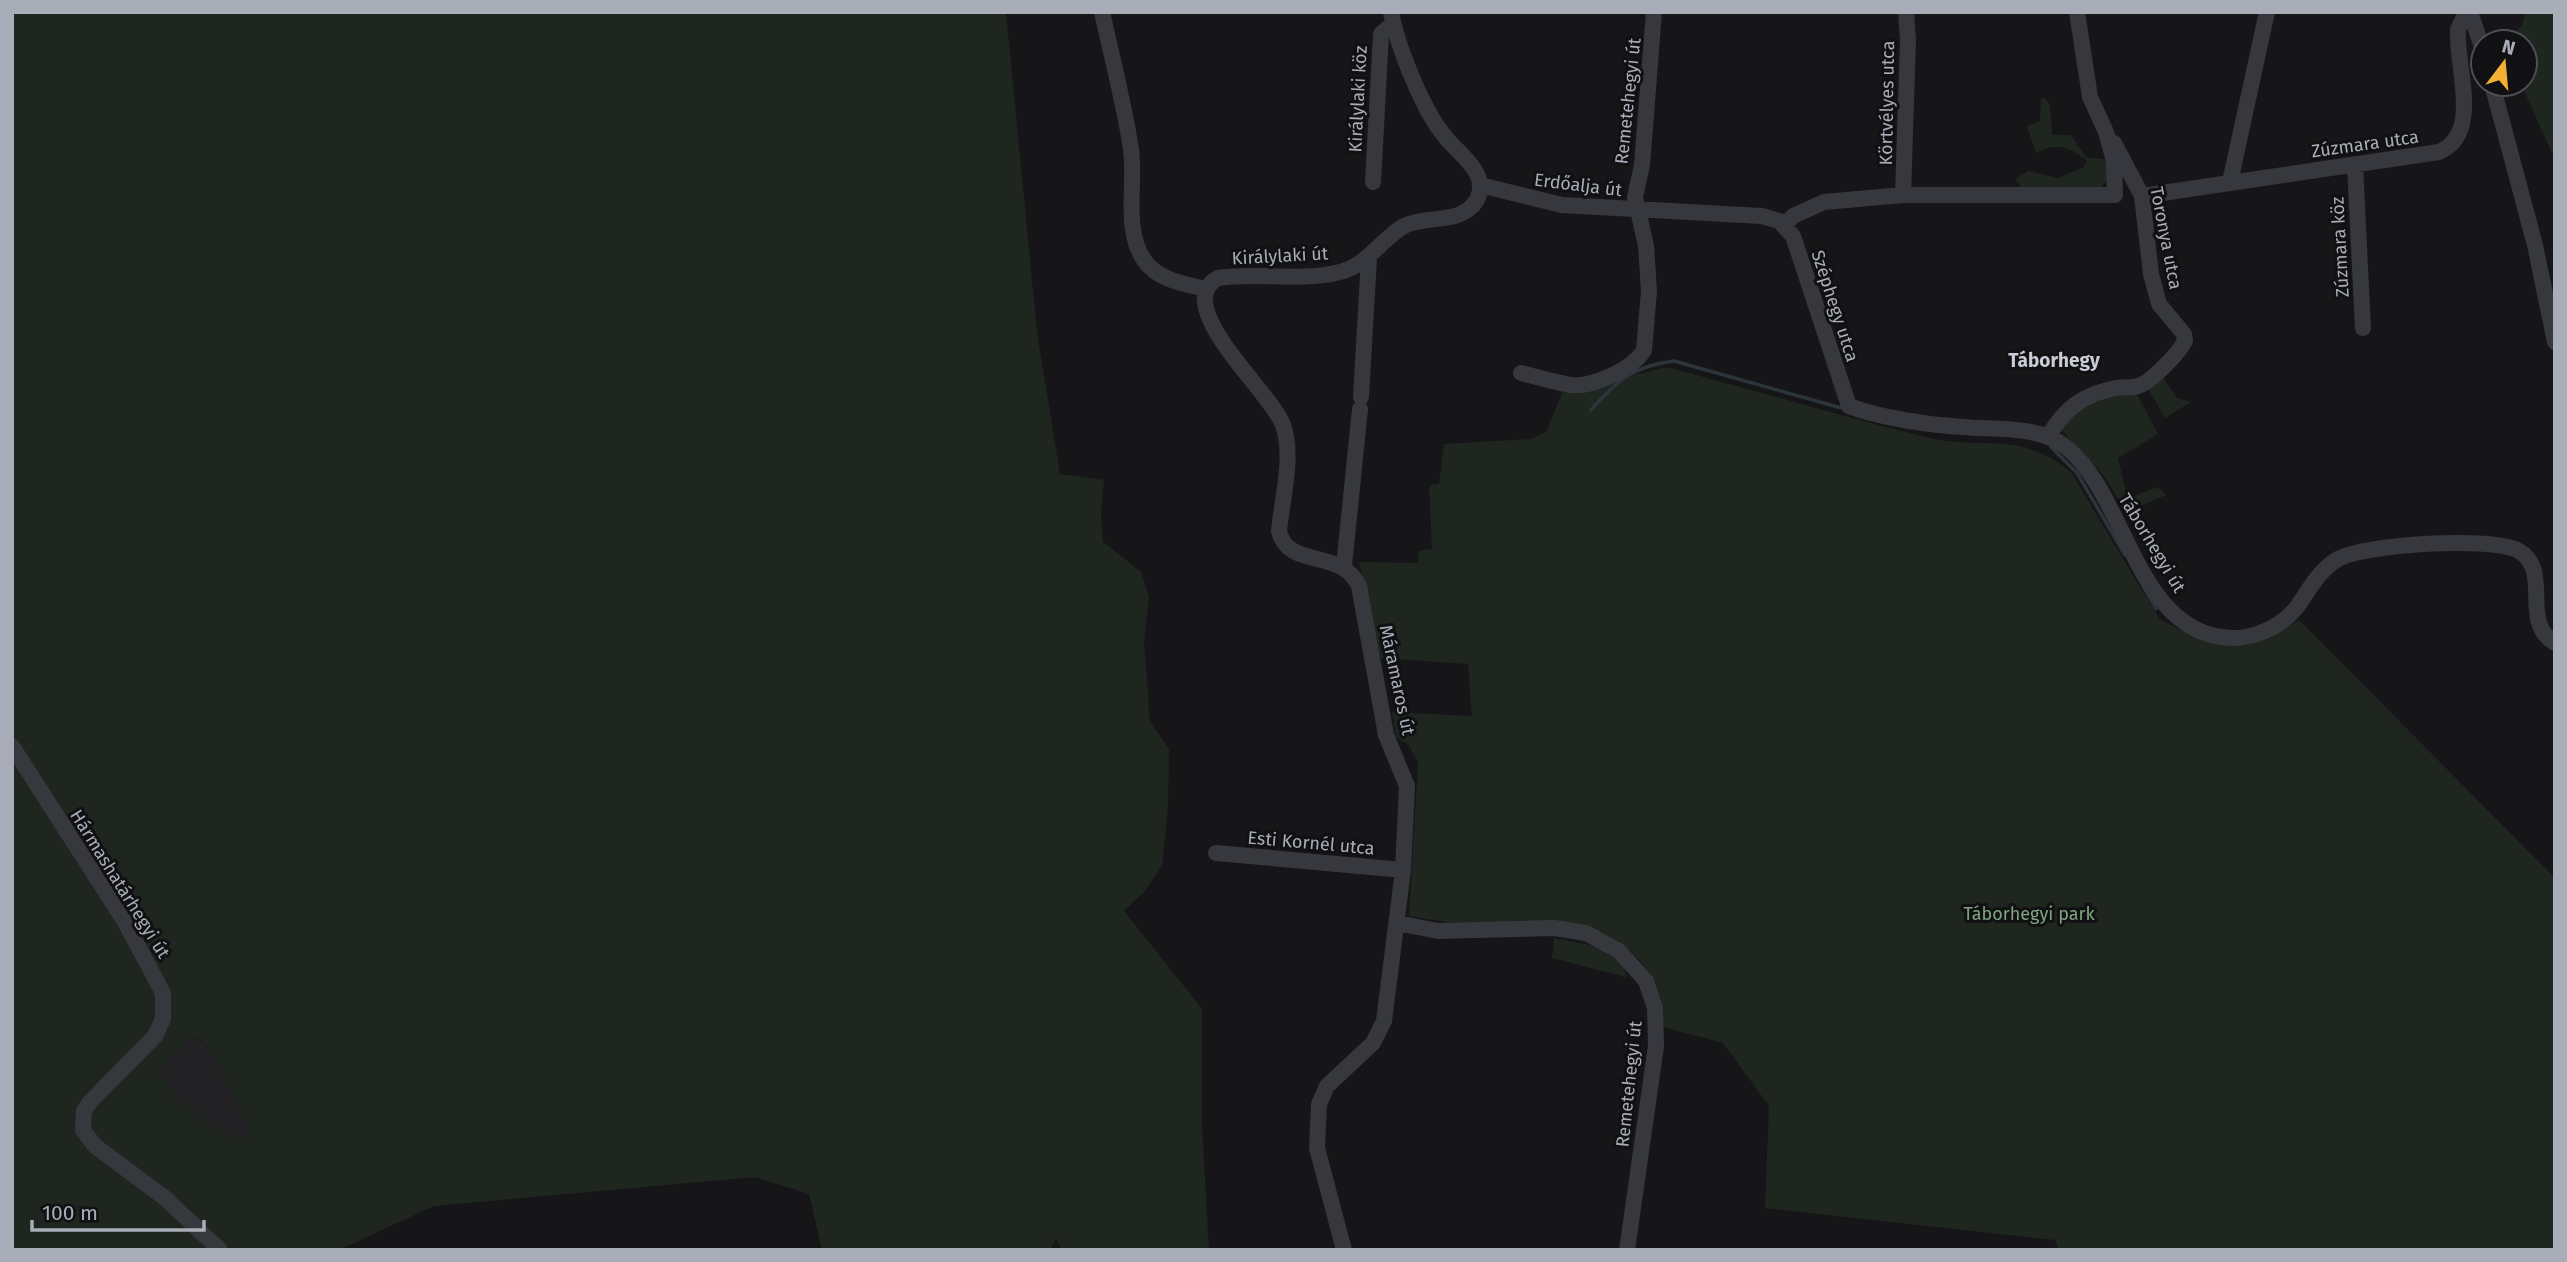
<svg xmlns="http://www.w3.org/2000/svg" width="2567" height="1262" viewBox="0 0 2567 1262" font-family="'Fira Sans',sans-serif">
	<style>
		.built { fill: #222225 }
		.green { fill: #1e261f; fill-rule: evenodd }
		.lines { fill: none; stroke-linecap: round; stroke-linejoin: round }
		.stream { stroke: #2c353c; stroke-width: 3.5 }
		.minor { stroke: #37383d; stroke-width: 16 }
		.labels { text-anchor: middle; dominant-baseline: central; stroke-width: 6; stroke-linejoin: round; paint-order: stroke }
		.street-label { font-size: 18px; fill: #a8adb8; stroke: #111113 }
		.park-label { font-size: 18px; fill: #7fa381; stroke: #111113 }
		.neighbourhood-label { font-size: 19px; font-weight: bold; fill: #c9ccd4; stroke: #111113 }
	</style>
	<rect width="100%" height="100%" fill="#161618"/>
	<!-- built -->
	<path class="built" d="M193,1036L213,1051L250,1132L240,1142L179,1102L155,1071Z"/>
	<!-- green -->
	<path class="green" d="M12,12H1006L1037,332L1060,474L1104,480L1101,514L1103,542L1141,572L1149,597L1144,641L1150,722L1169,749L1168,807L1162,866L1145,891L1124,911L1202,1009V1126L1209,1250H1061L1056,1238L1051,1250H822L809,1194L755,1177L434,1206L339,1250H12ZM194,1036L213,1051L250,1132L240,1142L179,1102L156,1071Z
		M2525,12H2555V160L2521,84H2525V42H2506L2522,25Z
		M2041,98H2045L2050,106L2052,135H2071L2086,157L2109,160L2108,180L2101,187H2020L2016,179L2028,171L2058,178L2084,167L2087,161C2069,146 2057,142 2036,153L2027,126L2040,121Z
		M1667,367C1753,390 1838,415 1925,437C1984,452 2016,428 2071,472L2160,620L2210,643L2228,645L2268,639L2299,620L2555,878V1250H2059L2055,1240L1765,1208L1769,1106L1723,1043L1663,1027C1664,984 1641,952 1603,933L1446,922L1409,916L1418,763L1408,744L1396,737L1392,712L1472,716L1468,664L1381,658L1359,562L1419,563L1418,551L1432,549L1429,485L1439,484L1444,444L1531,439L1546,432L1564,388L1591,386Z
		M2162,376L2177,398L2191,402L2165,418L2147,387Z
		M2116,393L2137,394L2158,434L2118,458L2126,492L2131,497L2158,487L2166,495L2125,513C2117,499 2109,480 2098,469C2094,465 2063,433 2061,429L2070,413Z
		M1554,938L1600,947L1624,964L1626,977L1552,958Z"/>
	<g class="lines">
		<!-- stream -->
		<path class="stream" d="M1591,410C1617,380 1634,366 1674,361L1845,409
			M2051,447L2077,473L2125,555
			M2143,586L2156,609"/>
		<!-- minor -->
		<path class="minor" d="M1102,12C1112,58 1124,103 1131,149C1136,184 1123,229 1144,260C1157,280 1185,284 1206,289
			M2470,12L2483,50
			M2492,84L2535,245L2555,342
			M2355,165L2363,328
			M1373,182L1381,34L1393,24
			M2230,182L2267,12
			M1480,185L1562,205L1762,216L1779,221L1793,236L1849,406C1880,418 1930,425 1963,427C1996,430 2038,425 2066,447C2124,494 2133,613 2211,635C2242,644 2277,632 2297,607C2309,590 2319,570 2338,559C2365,544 2492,536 2519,551C2553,571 2519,622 2555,643
			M1903,195L1908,40L1906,12
			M2142,196L2439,152C2483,134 2455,65 2458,29L2463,19L2471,15
			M1785,225L1793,216L1824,202L1903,195H2115L2114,161L2106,132L2090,97L2077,12
			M1521,373C1537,377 1554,382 1570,385C1592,388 1633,369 1644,350L1649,291L1646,246L1635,197L1642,165L1654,12
			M1361,397L1369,258
			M2048,437C2064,409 2083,394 2116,388C2123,387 2131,388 2138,386C2150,383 2179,353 2185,341L2184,334L2159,304L2151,274L2142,196L2114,143
			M1344,566L1360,409
			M12,746L125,922L163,993V1019L155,1036L90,1102L84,1111L83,1130L95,1146L165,1198L220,1250
			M1216,853L1403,870
			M1397,923L1438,931L1554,928L1586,933L1619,951L1646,981L1655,1008L1656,1046L1627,1250
			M1344,1250L1317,1148L1319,1104L1327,1086L1373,1043L1384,1021L1403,870L1407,786L1386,735L1359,586C1341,547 1288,570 1279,531C1282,499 1294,456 1283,425C1272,393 1169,305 1218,278C1258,272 1301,282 1340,272C1368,265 1380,240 1404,226C1424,216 1454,223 1470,208C1480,200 1483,186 1477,174C1470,159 1453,148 1443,134C1422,108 1397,45 1391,12"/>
	</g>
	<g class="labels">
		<!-- street labels -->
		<g class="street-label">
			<text transform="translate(1358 99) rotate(-87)">Királylaki köz</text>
			<text transform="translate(1628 101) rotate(-84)">Remetehegyi út</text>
			<text transform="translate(1887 103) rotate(-89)">Körtvélyes utca</text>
			<text transform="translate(2365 144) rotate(-8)">Zúzmara utca</text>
			<text transform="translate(1578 185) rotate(7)">Erdőalja út</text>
			<text transform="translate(2166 238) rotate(79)">Toronya utca</text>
			<text transform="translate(2340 247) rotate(-93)">Zúzmara köz</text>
			<text transform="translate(1280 256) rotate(-3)">Királylaki út</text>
			<text transform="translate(1835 306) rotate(72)">Széphegy utca</text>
			<text transform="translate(2152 543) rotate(59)">Táborhegyi út</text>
			<text transform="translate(1397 680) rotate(78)">Máramaros út</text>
			<text transform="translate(1311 843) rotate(5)">Esti Kornél utca</text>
			<text transform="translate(120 884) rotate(58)">Hármashatárhegyi út</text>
			<text transform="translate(1629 1084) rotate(-84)">Remetehegyi út</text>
		</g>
		<!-- park labels -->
		<g class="park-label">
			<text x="2029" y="914">Táborhegyi park</text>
		</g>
		<!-- neighbourhood labels -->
		<g class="neighbourhood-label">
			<text x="2054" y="360">Táborhegy</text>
		</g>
	</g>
	<!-- border -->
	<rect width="2567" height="1262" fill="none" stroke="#a8adb8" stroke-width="28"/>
	<!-- north arrow -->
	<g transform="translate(2504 63) rotate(16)"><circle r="33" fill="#111113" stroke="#4d4f55" stroke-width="2"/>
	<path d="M0-5L12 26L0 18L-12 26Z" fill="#f2b134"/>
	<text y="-10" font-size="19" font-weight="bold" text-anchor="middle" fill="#a8adb8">N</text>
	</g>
	<!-- scale -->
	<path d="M32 1220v10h172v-10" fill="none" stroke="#a8adb8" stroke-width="3.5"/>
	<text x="42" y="1220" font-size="21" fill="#a8adb8" stroke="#111113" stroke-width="5" paint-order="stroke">100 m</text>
</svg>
